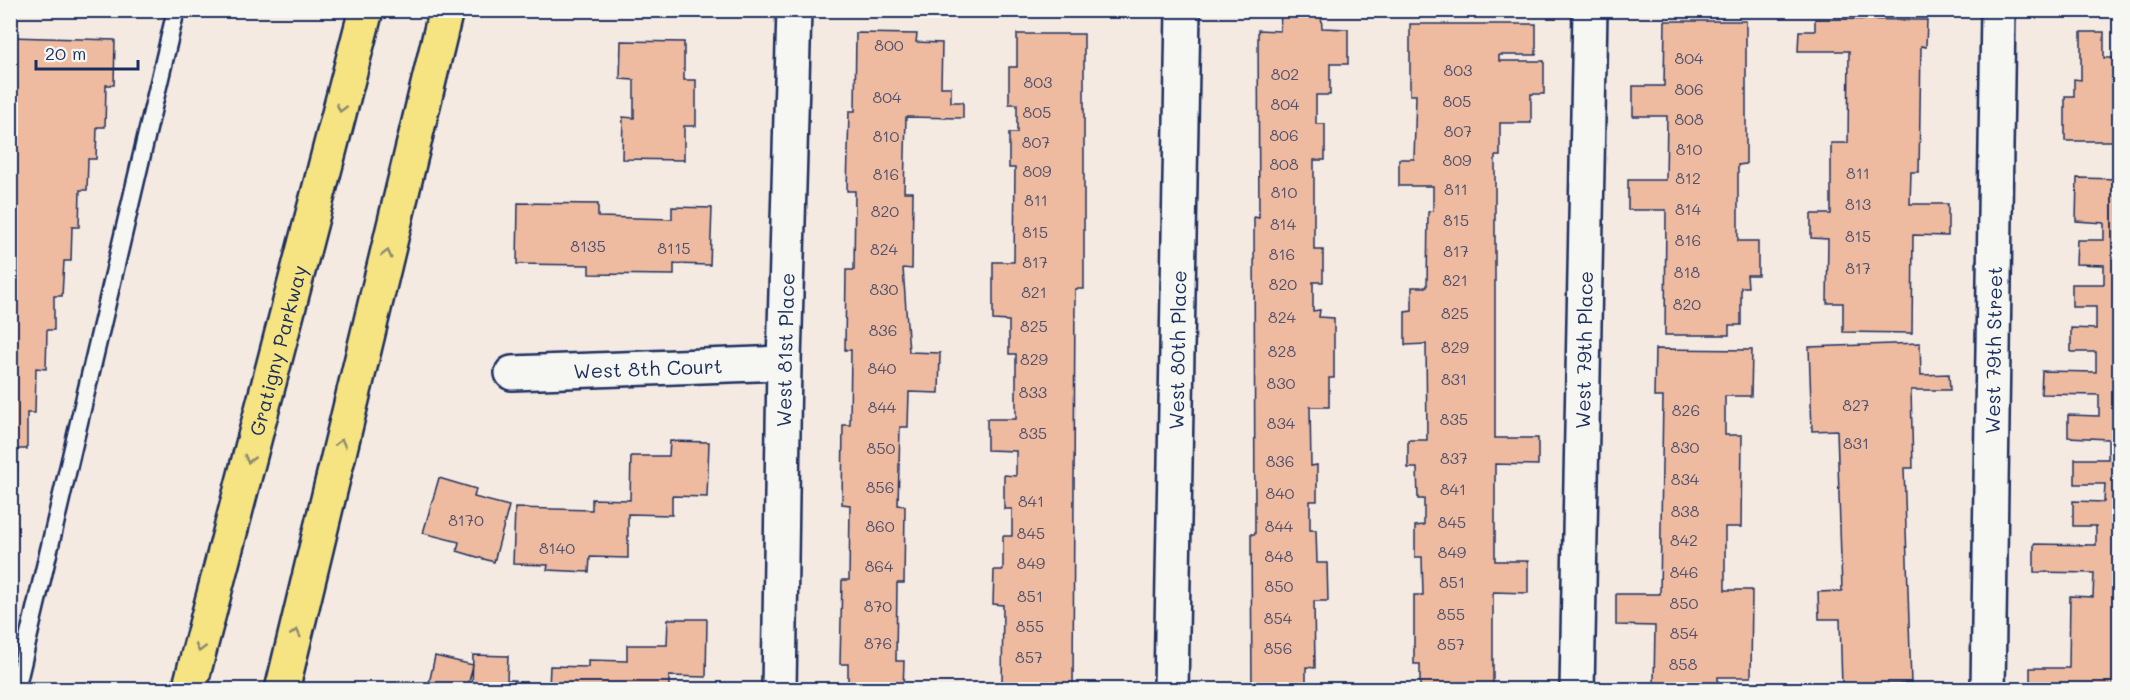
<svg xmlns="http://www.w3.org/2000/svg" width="2130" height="700" viewBox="0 0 2130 700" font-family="Mali,sans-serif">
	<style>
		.building { fill: #efbba0; stroke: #1b2f5e; stroke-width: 1.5 }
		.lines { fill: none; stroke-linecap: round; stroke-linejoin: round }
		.service-casing { stroke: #1b2f5e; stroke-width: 21 }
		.minor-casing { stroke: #1b2f5e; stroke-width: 38 }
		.motorway-casing { stroke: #1b2f5e; stroke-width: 38 }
		.service { stroke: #f6f6f2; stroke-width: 16 }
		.minor { stroke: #f6f6f2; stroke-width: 33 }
		.motorway { stroke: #f6e381; stroke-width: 33 }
		.oneway { stroke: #888970 }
		.labels { text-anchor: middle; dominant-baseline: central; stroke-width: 5; stroke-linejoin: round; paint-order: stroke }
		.number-label { font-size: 16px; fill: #50526e }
		.street-label { font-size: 20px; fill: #1b2f5e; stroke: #f6f6f2 }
	</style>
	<rect width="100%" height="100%" fill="#f5eae2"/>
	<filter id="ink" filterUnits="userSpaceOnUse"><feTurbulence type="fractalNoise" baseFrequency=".0167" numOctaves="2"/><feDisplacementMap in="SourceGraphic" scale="12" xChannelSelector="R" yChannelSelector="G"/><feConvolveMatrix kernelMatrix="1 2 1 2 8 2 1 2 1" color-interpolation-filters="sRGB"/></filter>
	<g filter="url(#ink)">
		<!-- building -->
		<path class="building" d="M1281,14H1321L1322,28L1348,29V64H1330V95H1316V124H1325V160H1314V250H1323V282H1313V311L1320,310L1319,317L1334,318V378H1329V407H1310L1311,466L1317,465V501H1310V530H1316L1317,563H1327L1328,601H1314L1315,668L1306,667V690H1252L1251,534H1255L1254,217L1259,218L1258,30L1280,31Z
			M1815,19L1927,20L1926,47L1921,46L1919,172H1911L1910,204H1948V236L1913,235L1912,333L1843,332V303H1827L1828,239L1811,238V214H1831V143H1848L1849,51H1798L1799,31H1815Z
			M1665,21H1746V164L1738,165V241H1758V275H1747L1748,287H1741V325H1729V335H1665L1666,210H1628V180H1666L1667,116H1633V86H1664Z
			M1410,24H1536V55H1499V61H1544V94H1531V123H1500V156H1495V438H1538V465L1495,464V561H1528V593L1493,592V690H1420V664H1414V595H1423L1422,557H1415V526L1424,525V499H1418L1417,468H1408V440H1427L1426,344L1405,345V312L1412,311V287H1427L1428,212L1433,211V186H1399V159H1414L1416,95H1410Z
			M2081,32H2104V58H2120V133H2116V141H2065V96H2074V79L2081,80Z
			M856,33L917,34L916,42L942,43L941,87H951V102H963V118L906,117L904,192H913L912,269L903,268L909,352L940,353L939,393L909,392L908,427H900L898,505L905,506L904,583H897L896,661H904L903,690H848V664H840L842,580H849L850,505L842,504L843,425H850L851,350H845L846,270H854L855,191H847L849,111H855Z
			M1017,34H1084V289H1075L1073,690H988V684L1002,685L1003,605L993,604L994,570H1003V536H1012V509H1004V475L1016,476V451L987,450V419H1016V354H1009V321L993,320V262H1014L1015,168H1009V133H1017V104H1009V67H1017Z
			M10,37L115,40L114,85H106L105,127H97L96,159H88L87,190H80L79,227H72L71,261H64L62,296H54V330H47L46,369L36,368L35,413H27V449H18L17,495H10Z
			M621,41L684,42V80H696V126H684V160L622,159L623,117L634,118V80L620,79Z
			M2077,178L2120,179V690H2030V668H2069L2070,596L2093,597L2094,573L2034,572V544L2096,545V526H2073V501L2104,502L2105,484H2075V459H2108V439L2068,437V415L2099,416V395L2041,394L2042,371L2096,372V352H2071V328L2096,329V307H2072V284H2104V265L2076,264L2077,240H2104V223L2076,221Z
			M518,203L598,204V217L672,219V207L712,208L710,265L674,264V275L589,274V265L517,264Z
			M1920,343L1921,375L1949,374L1950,390H1911L1913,468H1904L1911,683L1842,686L1840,619H1819L1818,592L1842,591L1837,430L1812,431L1809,347Z
			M1655,349L1752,350L1751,396H1725V435H1742L1741,527H1725V590H1752L1751,677H1718V686L1654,685L1655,626L1616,625V594H1660L1663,397H1654Z
			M670,441L709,442L707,497L672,496V515L628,514V558L590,557L589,572L547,570L548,565L513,564L515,508L592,510V499L630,500L631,456H669Z
			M439,478L476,489L474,497L509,506L494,562L457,551L459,542L423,533Z
			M668,619H707L706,677L669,676V690H472L473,655L508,656L507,680H515V687L549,688L550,666L588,667V660L627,661V645H667Z
			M435,656L473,665L467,690H397L399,681L428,688Z"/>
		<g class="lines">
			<defs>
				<path id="service" d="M16,690L176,10"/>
				<g id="minor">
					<path id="s1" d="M512,373L784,363"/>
					<path id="s2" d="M779,690L784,363L794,10"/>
					<path id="s3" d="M1171,690L1183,10"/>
					<path id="s4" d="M1577,690L1590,10"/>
					<path id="s5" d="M1988,690L1998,10"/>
				</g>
				<g id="motorway">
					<path id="s6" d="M189,690L366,10"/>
					<path d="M282,690L446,10"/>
				</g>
			</defs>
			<!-- service casing -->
			<use href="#service" class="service-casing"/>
			<!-- minor casing -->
			<use href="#minor" class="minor-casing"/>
			<!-- motorway casing -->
			<use href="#motorway" class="motorway-casing"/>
			<!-- service -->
			<use href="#service" class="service"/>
			<!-- minor -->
			<use href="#minor" class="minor"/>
			<!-- motorway -->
			<use href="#motorway" class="motorway"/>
		</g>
		<!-- one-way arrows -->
		<defs><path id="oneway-chevron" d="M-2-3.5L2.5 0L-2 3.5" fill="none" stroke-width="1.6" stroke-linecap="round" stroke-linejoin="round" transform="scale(1.5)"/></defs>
		<g class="oneway">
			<use href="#oneway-chevron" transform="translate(341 108) rotate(105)"/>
			<use href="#oneway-chevron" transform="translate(387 254) rotate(-76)"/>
			<use href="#oneway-chevron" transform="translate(341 443) rotate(-76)"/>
			<use href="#oneway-chevron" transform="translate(249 459) rotate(105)"/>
			<use href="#oneway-chevron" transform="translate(296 633) rotate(-76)"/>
			<use href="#oneway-chevron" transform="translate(200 648) rotate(105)"/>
		</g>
	</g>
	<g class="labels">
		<!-- number labels -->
		<g class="number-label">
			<text x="889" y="44">800</text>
			<text x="1689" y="57">804</text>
			<text x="1458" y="69">803</text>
			<text x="1285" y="73">802</text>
			<text x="1038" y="81">803</text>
			<text x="1689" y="88">806</text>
			<text x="887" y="96">804</text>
			<text x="1457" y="100">805</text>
			<text x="1285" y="103">804</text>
			<text x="1037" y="111">805</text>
			<text x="1689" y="118">808</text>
			<text x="1458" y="130">807</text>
			<text x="1284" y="134">806</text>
			<text x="886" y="135">810</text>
			<text x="1036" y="141">807</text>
			<text x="1689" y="148">810</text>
			<text x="1457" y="159">809</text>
			<text x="1284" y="163">808</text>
			<text x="1037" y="170">809</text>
			<text x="1858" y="172">811</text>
			<text x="886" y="173">816</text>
			<text x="1688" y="177">812</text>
			<text x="1456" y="188">811</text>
			<text x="1284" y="191">810</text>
			<text x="1036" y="199">811</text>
			<text x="1858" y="203">813</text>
			<text x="1688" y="208">814</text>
			<text x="885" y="210">820</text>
			<text x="1456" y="219">815</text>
			<text x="1283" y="223">814</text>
			<text x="1035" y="231">815</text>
			<text x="1858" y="235">815</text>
			<text x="1688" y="239">816</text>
			<text x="588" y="245">8135</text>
			<text x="674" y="247">8115</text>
			<text x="884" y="248">824</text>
			<text x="1456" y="250">817</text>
			<text x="1282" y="253">816</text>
			<text x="1035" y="261">817</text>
			<text x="1858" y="267">817</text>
			<text x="1687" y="271">818</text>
			<text x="1455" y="279">821</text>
			<text x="1283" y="283">820</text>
			<text x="884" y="288">830</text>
			<text x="1034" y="291">821</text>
			<text x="1687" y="303">820</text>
			<text x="1455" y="312">825</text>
			<text x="1282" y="316">824</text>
			<text x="1034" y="325">825</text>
			<text x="883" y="329">836</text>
			<text x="1455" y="346">829</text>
			<text x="1282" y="350">828</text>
			<text x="1034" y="358">829</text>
			<text x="882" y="367">840</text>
			<text x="1454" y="378">831</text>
			<text x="1281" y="382">830</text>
			<text x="1033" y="391">833</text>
			<text x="1856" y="404">827</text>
			<text x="882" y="406">844</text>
			<text x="1686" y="409">826</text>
			<text x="1454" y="418">835</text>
			<text x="1281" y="422">834</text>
			<text x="1033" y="432">835</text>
			<text x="1856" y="442">831</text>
			<text x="1685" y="446">830</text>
			<text x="881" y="447">850</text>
			<text x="1454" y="457">837</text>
			<text x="1280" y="460">836</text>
			<text x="1685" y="478">834</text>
			<text x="880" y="486">856</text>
			<text x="1453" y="488">841</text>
			<text x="1280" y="492">840</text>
			<text x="1031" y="500">841</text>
			<text x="1685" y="510">838</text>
			<text x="466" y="519">8170</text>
			<text x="1452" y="521">845</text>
			<text x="880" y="525">860</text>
			<text x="1279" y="525">844</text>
			<text x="1031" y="532">845</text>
			<text x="1684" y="539">842</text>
			<text x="557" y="547">8140</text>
			<text x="1452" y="551">849</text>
			<text x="1279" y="555">848</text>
			<text x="1031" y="562">849</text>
			<text x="879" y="565">864</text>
			<text x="1684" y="571">846</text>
			<text x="1452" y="581">851</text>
			<text x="1279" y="585">850</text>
			<text x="1030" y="595">851</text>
			<text x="1684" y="602">850</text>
			<text x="878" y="605">870</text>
			<text x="1451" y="613">855</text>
			<text x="1278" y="617">854</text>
			<text x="1030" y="625">855</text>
			<text x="1684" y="632">854</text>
			<text x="878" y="642">876</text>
			<text x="1451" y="643">857</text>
			<text x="1278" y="647">856</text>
			<text x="1029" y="656">857</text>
			<text x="1683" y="663">858</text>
		</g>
		<!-- street labels -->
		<g class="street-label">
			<text stroke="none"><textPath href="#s6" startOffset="351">Gratigny Parkway</textPath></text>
			<text stroke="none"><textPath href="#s2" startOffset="340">West 81st Place</textPath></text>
			<text stroke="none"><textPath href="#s3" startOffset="340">West 80th Place</textPath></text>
			<text stroke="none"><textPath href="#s4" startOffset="340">West 79th Place</textPath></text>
			<text stroke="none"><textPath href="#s5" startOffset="340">West 79th Street</textPath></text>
			<text stroke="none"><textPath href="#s1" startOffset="136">West 8th Court</textPath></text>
		</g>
	</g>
	<!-- margin -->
	<rect width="2130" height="700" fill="none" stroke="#f6f6f2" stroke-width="36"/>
	<rect x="18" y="18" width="2094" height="664" fill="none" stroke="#1b2f5e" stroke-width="2" filter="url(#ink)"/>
	<!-- scale -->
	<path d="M36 60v9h102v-9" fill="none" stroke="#1b2f5e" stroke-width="3"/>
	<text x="45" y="60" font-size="18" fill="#1b2f5e" stroke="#f6f6f2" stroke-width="4.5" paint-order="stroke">20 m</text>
</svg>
